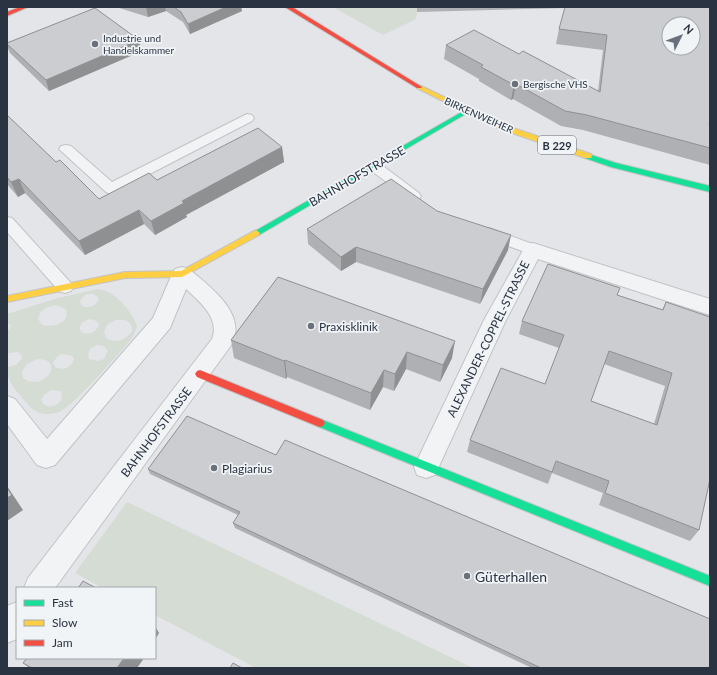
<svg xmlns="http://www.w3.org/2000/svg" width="717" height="675" viewBox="0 0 717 675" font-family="Lato,sans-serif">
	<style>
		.green { fill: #d4dcd3; fill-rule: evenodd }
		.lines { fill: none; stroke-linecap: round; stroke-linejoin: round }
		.lane-casing { stroke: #c1c3c6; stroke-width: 2 }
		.street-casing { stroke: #c1c3c6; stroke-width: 2 }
		.fast-casing { stroke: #c1c3c6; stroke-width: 2 }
		.slow-casing { stroke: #c1c3c6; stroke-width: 2 }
		.jam-casing { stroke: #c1c3c6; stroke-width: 2 }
		.lane { fill: #f2f3f5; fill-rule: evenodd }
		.street { fill: #f2f3f5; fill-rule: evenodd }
		.fast { fill: #16e098; fill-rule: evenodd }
		.slow { fill: #ffcf43; fill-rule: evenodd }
		.jam { fill: #f24e42; fill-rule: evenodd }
		.wall { fill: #afb0b3; fill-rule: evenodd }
		.shaded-wall { fill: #8e9092 }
		.building { fill: #cbcdd0; stroke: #8e9092; fill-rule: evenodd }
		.poi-dot { fill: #6a717c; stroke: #f1f4f7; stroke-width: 1.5 }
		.labels { text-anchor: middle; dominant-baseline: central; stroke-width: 3.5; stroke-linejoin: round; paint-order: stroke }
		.far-poi-label { font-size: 10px; fill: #293342; stroke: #f1f4f7; text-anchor: start }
		.far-street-label { font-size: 10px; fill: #293342; stroke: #f1f4f7 }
		.shield { fill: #f1f4f7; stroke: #656d78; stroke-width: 1 }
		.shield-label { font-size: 11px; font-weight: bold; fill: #293342 }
		.street-label { font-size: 12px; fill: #293342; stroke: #f1f4f7 }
		.poi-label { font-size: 12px; fill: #293342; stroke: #f1f4f7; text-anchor: start }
		.near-poi-label { font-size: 14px; fill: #293342; stroke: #f1f4f7; text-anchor: start }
	</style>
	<rect width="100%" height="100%" fill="#e3e5e8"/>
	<!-- green -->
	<path class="green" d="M333,7H418L416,19L383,35Z
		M98,289C101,290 105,290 108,292C119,297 135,316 137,327L132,338C121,351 72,408 59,412C44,417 34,413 25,401C15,389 7,382 7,367L16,365L22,358L21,355L18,352L7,353V332L11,326L7,321V314L58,298ZM87,294H93L97,296L99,300C95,306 89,309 82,306L80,302L82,298ZM56,305L66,309C71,323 52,328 42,325L38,319C40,309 48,306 56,305ZM91,319L96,321L99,324C97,332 90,335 83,333L80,330C79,323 85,320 91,319ZM116,320C125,319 133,321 132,331C126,340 116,344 106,338L104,331L108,324ZM97,345L104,346L108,351L104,359L98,361L89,359L88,354L90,349ZM61,354L70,355L74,358C72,368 63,371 55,367L53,363L56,358ZM37,359C67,358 44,394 23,378L22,371L27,364ZM51,390L61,391L62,399C58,406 50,409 43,404L41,399L45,394Z
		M127,502L473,668H256L155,615V588H103L75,573Z"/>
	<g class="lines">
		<defs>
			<path id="lane" d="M247,114L252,115L254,118L252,121L111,194L106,192L59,149L61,146L66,145L71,146L112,182Z
				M374,162L379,163L419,193L421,196L419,199L414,201L409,199L369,169L367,166L369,163Z
				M7,217L12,218L71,283L73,287L71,291L65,293L59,291L7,232Z
				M489,228L538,246L541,250L538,254L533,255L484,237L481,233L484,229Z"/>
			<path id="street" d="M533,243L710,299V315L538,259L506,320L435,475L426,478L417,475L414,467L484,320L526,245Z
				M182,267L189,269C210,287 247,313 232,344L55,588H24L28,578L212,339C220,318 200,302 186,289L170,328L55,465L46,468L37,465L7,424V396L15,399L47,439L153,318L172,274L175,269Z
				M17,602V639L7,643V606Z"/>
			<path id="fast" d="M467,109L469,110V112L259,235H253L252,233Z
				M585,154H588L616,163L710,186V192L611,167L585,158Z
				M320,419L710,576V586L317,426L315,423L317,420Z"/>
			<path id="slow" d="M419,85L501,124L591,154L592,156L591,158H585L497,128L417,88L416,87Z
				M256,230L260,233L259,235L182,277L125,278L7,302V296L125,272L181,271Z"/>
			<path id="jam" d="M20,7H28L7,16V12Z
				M285,7H292L422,87L421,88H417Z
				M200,370L323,420L325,423L323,426L320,427L317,426L197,377L195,374L197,371Z"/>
		</defs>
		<!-- lane casing -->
		<use href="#lane" class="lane-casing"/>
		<!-- street casing -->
		<use href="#street" class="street-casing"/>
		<!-- fast casing -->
		<use href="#fast" class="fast-casing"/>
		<!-- slow casing -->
		<use href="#slow" class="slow-casing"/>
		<!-- jam casing -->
		<use href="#jam" class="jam-casing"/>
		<!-- lane -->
		<use href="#lane" class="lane"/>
		<!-- street -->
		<use href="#street" class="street"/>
		<!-- fast -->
		<use href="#fast" class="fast"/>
		<!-- slow -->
		<use href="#slow" class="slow"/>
		<!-- jam -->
		<use href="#jam" class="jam"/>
	</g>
	<!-- wall -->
	<path class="wall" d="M116,7H241L242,11L190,34L183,22L166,11L148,17Z
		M417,7H710L709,125H710V165L583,130L561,126L513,99L511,100L479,81V79L444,59L446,45L519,54L598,91L603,50L556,44L559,29L565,8L417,12Z
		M7,43L142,51L49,91L10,53L7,46Z
		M7,115L56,162L99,199L157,180L282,147L284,162L186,215L187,217L155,235L144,224L85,255L25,193L18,197L7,184Z
		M437,211L508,250L480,304L356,262L341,271L308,244L307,229Z
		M278,277L452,358L440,382L406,369L394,391L383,387L370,410L287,377L286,379L234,358L231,340Z
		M617,295L662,310L666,302L699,530L690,541L599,505L603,493L552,473L548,484L467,452L470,440L545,384L559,348L519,334L522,321ZM604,364L665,386L654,424L591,401Z
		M148,469L710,668H532L235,528L233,523L238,515L150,474Z
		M27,658H144L137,668H29L23,663Z"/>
	<!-- shaded-wall -->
	<path class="shaded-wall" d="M146,7H165L166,11L148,17Z
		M226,7H241L242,11L190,34L188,24Z
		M139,40L142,51L49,91L46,80Z
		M516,84L513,99L511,100L514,85Z
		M282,147L284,162L186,215L187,217L155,235L151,221L182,201Z
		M19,179L25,193L18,197L11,182Z
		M139,210L144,224L85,255L79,241Z
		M511,235L508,250L480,304L483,289Z
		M356,247V262L341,271V257Z
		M455,341L452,358L440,382L443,365Z
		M407,352L406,369L394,391L395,374Z
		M285,360L287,377L286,379L284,361Z
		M384,370L383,387L370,410L371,393Z
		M7,486L23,510L7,521Z
		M155,626L159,633L155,640Z
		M124,658H144L137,668H117Z"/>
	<!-- building -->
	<path class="building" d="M174,7H226L188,24L181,12Z
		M565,7H710V122L709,125H710V148L587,115L565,111L516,84L514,85L481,67L483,65L446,45L474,30L519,54L523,51L600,92L607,35L559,29ZM669,24H693V48H669Z
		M95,8L139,40L46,80L7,44V43Z
		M7,115L56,162L60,160L99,199L149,173L157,180L258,128L282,147L182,201L184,203L151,221L139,210L79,241L19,179L11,182L7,177Z
		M391,179L437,211L511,235L483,289L356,247L341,257L307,229Z
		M548,264L620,288L617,295L663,310L666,302L710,317V479L699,530L605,493L609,481L556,461L552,472L470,440L501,368L545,384L564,335L522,321ZM609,351L672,373L657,425L591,401Z
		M278,277L455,341L443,365L407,352L395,374L384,370L371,393L285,360L284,361L231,340Z
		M187,416L276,455L285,440L710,619V668H541L233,523L240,512L148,469Z
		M7,488L12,495L7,498Z
		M83,581L96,588H78Z
		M27,658H124L117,668H32L23,663Z
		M233,663L242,668H230Z"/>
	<!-- markers -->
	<g class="poi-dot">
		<circle cx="95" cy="44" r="4"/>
		<circle cx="515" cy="84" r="4"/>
		<circle cx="311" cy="326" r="4"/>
		<circle cx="214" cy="468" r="4"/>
		<circle cx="467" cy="576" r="4"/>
	</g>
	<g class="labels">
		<!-- far-poi labels -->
		<g class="far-poi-label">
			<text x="103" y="38">Industrie und<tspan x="103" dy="12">Handelskammer</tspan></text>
			<text x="523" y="84">Bergische VHS</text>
		</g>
		<!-- far-street labels -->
		<g class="far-street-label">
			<text transform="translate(479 115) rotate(24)">BIRKENWEIHER</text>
		</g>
		<!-- shield labels -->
		<rect class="shield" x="538" y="136" width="38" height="18" rx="3"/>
		<g class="shield-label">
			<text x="557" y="145">B 229</text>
		</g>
		<!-- street labels -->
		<g class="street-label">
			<text transform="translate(357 176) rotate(-30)">BAHNHOFSTRASSE</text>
			<text transform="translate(488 339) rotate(-64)">ALEXANDER-COPPEL-STRASSE</text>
			<text transform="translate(156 432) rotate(-53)">BAHNHOFSTRASSE</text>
		</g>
		<!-- poi labels -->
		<g class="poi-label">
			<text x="319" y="326">Praxisklinik</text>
			<text x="222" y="468">Plagiarius</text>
		</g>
		<!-- near-poi labels -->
		<g class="near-poi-label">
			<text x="475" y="576">Güterhallen</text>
		</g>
	</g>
	<!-- border -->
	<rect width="717" height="675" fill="none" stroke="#293342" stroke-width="16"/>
	<!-- legend -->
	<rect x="16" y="587" width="140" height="72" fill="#f1f4f7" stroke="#a1a7af"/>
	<rect x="24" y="600" width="20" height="6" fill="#16e098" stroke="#a1a7af"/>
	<text x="52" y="607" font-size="12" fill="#293342">Fast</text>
	<rect x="24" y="620" width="20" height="6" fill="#ffcf43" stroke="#a1a7af"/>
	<text x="52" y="627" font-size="12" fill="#293342">Slow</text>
	<rect x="24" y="640" width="20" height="6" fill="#f24e42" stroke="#a1a7af"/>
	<text x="52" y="647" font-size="12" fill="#293342">Jam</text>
	<!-- north arrow -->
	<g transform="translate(681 36) rotate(48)"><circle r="19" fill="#f1f4f7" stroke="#a1a7af"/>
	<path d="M0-3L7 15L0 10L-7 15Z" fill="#6a717c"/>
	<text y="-6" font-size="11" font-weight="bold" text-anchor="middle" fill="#293342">N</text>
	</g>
</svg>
